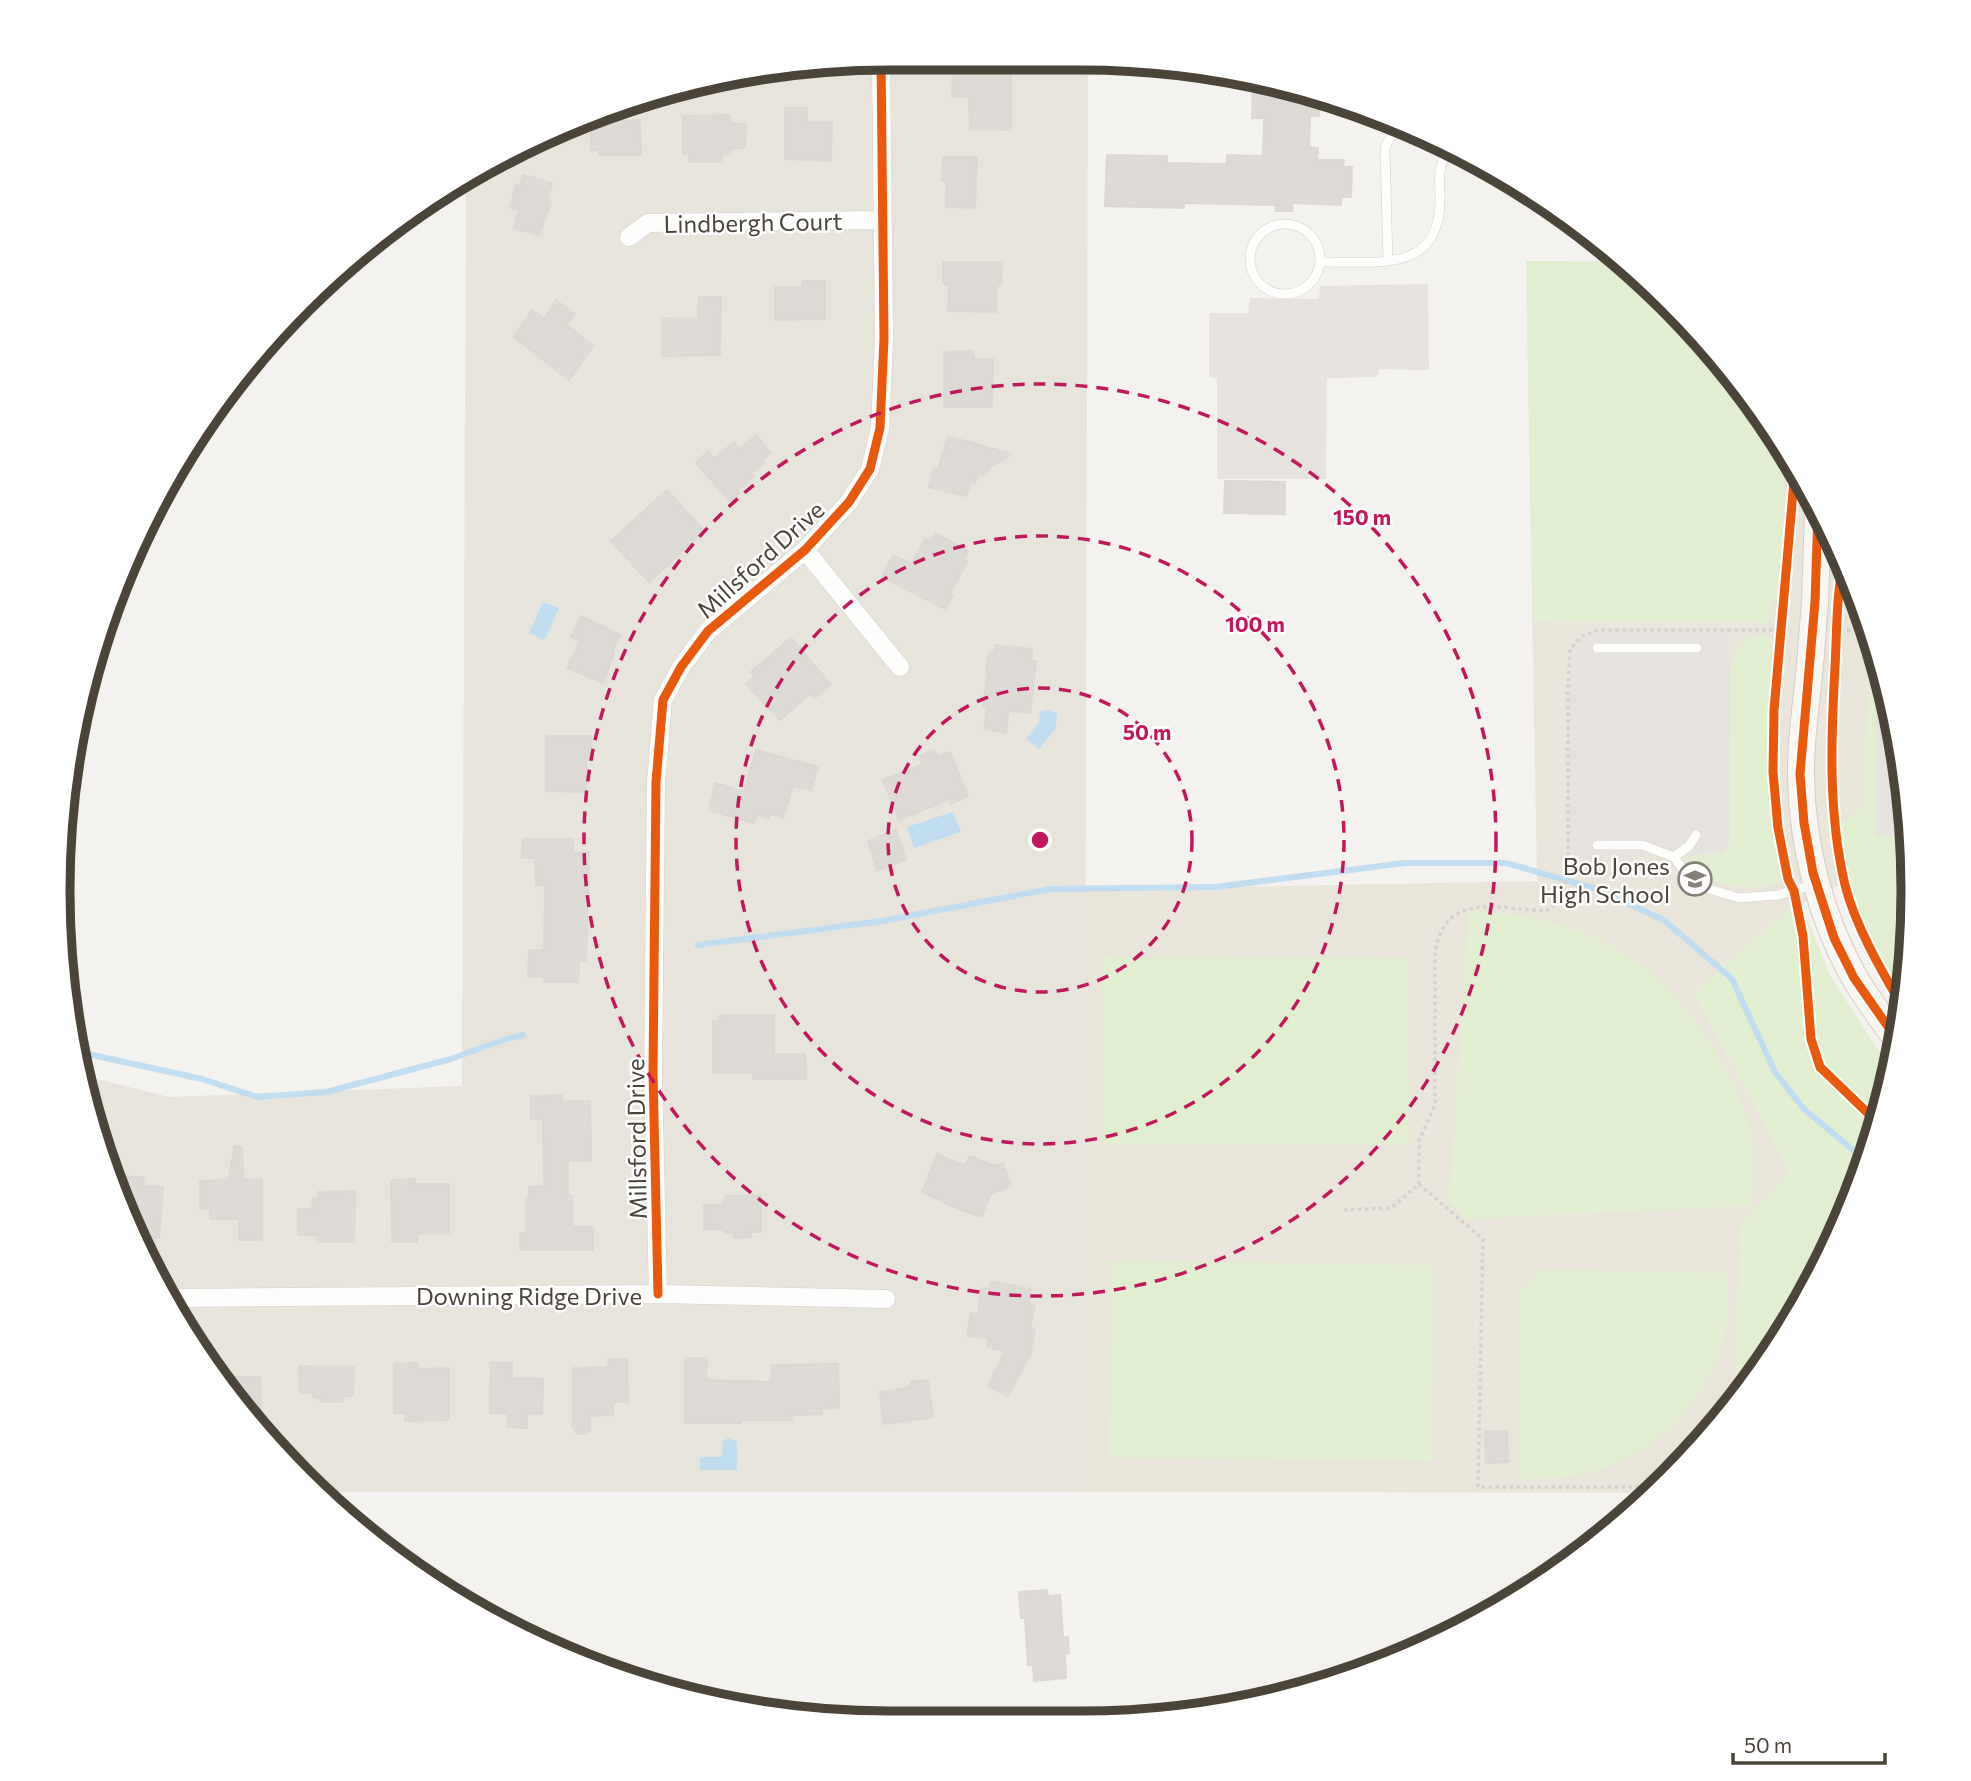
<svg xmlns="http://www.w3.org/2000/svg" width="1971" height="1781" viewBox="0 0 1971 1781" font-family="Commissioner,sans-serif">
	<style>
		.residential { fill: #e7e4dc }
		.education { fill: #eae5da }
		.green { fill: #e1eecf }
		.parking { fill: #e6e3df }
		.water { fill: #c0ddf1 }
		.lines { fill: none; stroke-linecap: round; stroke-linejoin: round }
		.stream { stroke: #c0ddf1; stroke-width: 6 }
		.building { fill: #dedbd6; stroke: #dcd9d4; stroke-width: 2 }
		.lane-casing { stroke: #d2d0cb; stroke-width: 10 }
		.street-casing { stroke: #d2d0cb; stroke-width: 19 }
		.secondary-casing { stroke: #d3cfc5; stroke-width: 28 }
		.path { stroke: #d3d2cc; stroke-width: 3.5; stroke-dasharray: 3.5 3.5; stroke-linecap: butt }
		.lane { stroke: #fdfdfc; stroke-width: 9 }
		.street { stroke: #fdfdfc; stroke-width: 18 }
		.secondary { stroke: #f7f6f1; stroke-width: 26 }
		.secondary-bridge-casing { stroke: #d3cfc5; stroke-width: 28; stroke-linecap: butt }
		.secondary-bridge { stroke: #f7f6f1; stroke-width: 26 }
		.cycleway-casing { stroke: #fff; stroke-width: 13 }
		.cycleway { stroke: #e8590c; stroke-width: 9 }
		.ring { fill: none; stroke: #c2185b; stroke-width: 3.5; stroke-dasharray: 12 9 }
		.labels { text-anchor: middle; dominant-baseline: central; stroke-width: 5; stroke-linejoin: round; paint-order: stroke }
		.street-label { font-size: 24px; fill: #4b4439; stroke: #fff }
		.poi-label { font-size: 24px; fill: #4b4439; stroke: #fff; text-anchor: end }
		.rim { fill: none; stroke: #4b4439; stroke-width: 9 }
		.centre { fill: #c2185b; stroke: #fff; stroke-width: 3.5 }
		.ring-label { font-size: 21px; text-anchor: middle; font-weight: bold; fill: #c2185b; stroke: #fff; stroke-width: 5; stroke-linejoin: round; paint-order: stroke }
	</style>
	<rect width="100%" height="100%" fill="#f4f2ee"/>
	<!-- residential -->
	<path class="residential" d="M891,58L1088,59L1084,1492H319L230,1397L121,1210L81,1075L169,1097L462,1086L466,178L523,143L728,74Z"/>
	<!-- education -->
	<path class="education" d="M1526,261L1622,262L1669,301L1773,428L1850,571L1897,728L1913,890L1859,876L1801,904L1792,906L1694,993L1790,1171L1741,1224L1735,1399L1670,1479L1653,1493L1084,1492L1080,890L1537,881Z"/>
	<!-- green -->
	<path class="green" d="M1526,261L1622,262L1669,301L1773,428L1786,452L1778,601H1772L1771,623L1533,621Z
		M1850,572L1866,626L1850,627L1857,621L1855,617L1848,623L1849,605H1844L1846,575Z
		M1749,637H1772L1771,661H1776C1767,741 1767,802 1784,880C1749,894 1710,890 1689,856L1723,853L1729,845L1730,668L1739,647Z
		M1854,637H1870L1884,686L1908,834L1913,890L1903,995C1873,944 1842,883 1840,823L1864,807L1867,717L1872,669L1871,656Z
		M1801,904L1831,977L1877,1048L1893,1067L1850,1209L1773,1353L1735,1399L1741,1224L1790,1171L1694,993L1792,906Z
		M1469,910C1514,914 1558,919 1599,939C1624,952 1653,972 1672,993C1706,1031 1745,1091 1753,1142C1756,1163 1753,1185 1752,1206L1466,1219L1449,1202Z
		M1102,957L1410,958V1145L1102,1144Z
		M1111,1261L1434,1265L1432,1461L1109,1457Z
		M1541,1270L1727,1273C1727,1293 1729,1314 1725,1333C1718,1365 1692,1407 1668,1430C1651,1446 1624,1460 1603,1468C1576,1479 1546,1478 1518,1480L1519,1292Z"/>
	<!-- parking -->
	<path class="parking" d="M1428,284L1429,370L1379,369L1377,377L1327,378L1326,479H1217V378L1209,377V313H1248L1250,298L1319,299L1320,286Z
		M1598,630H1730L1729,845L1723,853L1567,860L1568,688L1570,649L1581,637Z
		M1876,658L1897,728L1908,837L1875,836Z"/>
	<!-- water -->
	<path class="water" d="M543,602L559,608L546,638L542,640L529,633Z
		M1047,709L1057,713L1056,728L1039,749L1026,739L1039,722L1040,711H1046Z
		M952,812L961,832L914,848L907,827Z
		M727,1438L737,1441V1470H700V1457H722L723,1440H726Z"/>
	<g class="lines">
		<!-- stream -->
		<path class="stream" d="M698,945L882,921L1050,889L1216,887L1405,863H1506L1600,890L1665,921L1732,979L1775,1072L1804,1109L1865,1160
			M74,1051L202,1079L257,1097L326,1092L451,1059L503,1040L523,1035"/>
	</g>
	<!-- building -->
	<path class="building" d="M953,71L1011,72V130L970,129L969,97H952Z
		M1263,80L1319,97V116H1310L1309,147L1318,148L1317,160H1344L1343,167H1352L1351,197H1341V205L1292,203V211H1276V205L1184,203V208L1105,206L1107,155L1167,156V163L1227,164V155L1263,156L1264,118H1252L1253,84L1263,85Z
		M785,108H807V122L832,123L831,161L785,159Z
		M730,115L731,124H746L745,148H730V154H722V162H689L690,154H683V116Z
		M640,120L641,155H599L598,150H591V122Z
		M943,157H977L975,208L946,207L947,181H942Z
		M523,175L552,183L547,200L551,202L539,235L514,228L519,210L510,207L516,185L520,187Z
		M943,262H1002L1001,285L996,286V312L948,311L949,285L943,284Z
		M803,281H825V319L775,320V287H802Z
		M699,297H721L720,355L662,356V318L698,319Z
		M556,300L574,314L567,325L593,346L569,380L514,337L532,310L544,319Z
		M973,351V359H993L992,407H944V352Z
		M756,435L771,453L762,460L764,463L751,473L754,476L737,490L739,493L730,501L696,463L708,451L714,459L734,442L740,449Z
		M948,436L1011,454L989,468L986,475L978,473L975,483L971,482L966,496L929,487L934,468L938,469Z
		M1225,481L1285,482V514L1224,513Z
		M667,490L704,531L649,582L611,541Z
		M935,533L968,551L963,560L967,562L950,593L953,595L945,609L882,577L893,555L912,564L925,539L931,542Z
		M581,616L620,635L612,652L614,653L603,683L567,668L580,641L571,637Z
		M791,638L830,684L815,698L810,694L780,720L746,684L754,676L751,672Z
		M995,645L1032,649L1031,661H1036L1030,713L1009,711L1006,732L984,729L987,707L983,706L988,671H986L989,652L994,653Z
		M546,736H591V760H586V792L546,791Z
		M756,750L818,767L811,790L793,786L783,818L770,814L769,818L757,815L754,823L709,810L715,783L744,792Z
		M934,750L937,757L950,752L968,796L951,804L950,799L899,820L883,780L923,764L920,756Z
		M896,830L906,860L877,870L868,841Z
		M523,839H573V853L589,852L586,961H579L578,982H544V977H528L529,950H544L545,885H536L535,858H522Z
		M720,1015H774V1054H805L806,1079H753V1073H713V1022L720,1021Z
		M562,1095V1102L590,1101L591,1161H568V1196H572V1227H593V1250H520V1234L526,1233V1197H529V1187H544L543,1119H531V1096Z
		M235,1146L242,1147L243,1180L262,1179V1240H239V1219H210V1209H200V1181L228,1180Z
		M937,1154L965,1166L970,1156L994,1166L1003,1163L1011,1186L990,1194L982,1217L961,1210L922,1192Z
		M111,1175L144,1178L143,1186L163,1187L159,1238L137,1236L121,1210Z
		M415,1179V1184H449V1233L417,1234V1242H392L391,1180Z
		M355,1191L354,1242H318V1235H298V1209H312L313,1198L318,1199V1192Z
		M725,1196H761V1232H751L750,1237L734,1238V1233H724L723,1229H704V1205H724Z
		M991,1282L1031,1289L1028,1304L1035,1305L1030,1328L1035,1329L1030,1355L1008,1396L988,1386L1005,1351L987,1347L989,1338L967,1336L971,1313L978,1315L981,1288L989,1289Z
		M685,1358H707L706,1380L772,1382V1365L838,1364L839,1408L822,1409V1414L792,1415V1420H741V1423H685Z
		M608,1359H627L628,1402H613V1415L589,1416L590,1430L585,1434H578L573,1428V1368L607,1367Z
		M418,1363V1369L449,1368V1420L405,1421L406,1413H394V1364Z
		M491,1363H512V1378L543,1379L542,1414L527,1413V1428L508,1427V1413H490Z
		M299,1366L354,1367L353,1396H342V1402H320V1397H313L312,1393H300Z
		M218,1377H260L261,1413H245L230,1397Z
		M928,1380L933,1417L884,1424L880,1392L911,1387V1382Z
		M1485,1431H1507L1508,1462L1486,1463Z
		M1047,1590L1048,1596L1060,1595L1063,1638L1068,1637L1069,1653L1065,1654L1066,1678L1034,1681L1033,1665H1028L1025,1618H1021L1019,1592Z"/>
	<g class="lines">
		<defs>
			<path id="lane" d="M1250 259a35 35 0 1 1 70 0a35 35 0 1 1-70 0Z
				M1388,261L1385,149C1389,133 1399,131 1414,129
				M1320,262C1378,261 1442,275 1440,195C1439,177 1438,163 1450,148
				M1597,648H1697
				M1597,845H1642L1674,857L1684,871L1709,889L1739,898L1778,895L1815,884
				M1674,857L1689,846L1696,835"/>
			<path id="street" d="M629,237L648,223L882,220
				M805,550L900,667
				M658,1294L653,1072L656,782L663,700L681,667L708,631L805,550L849,502L870,469L880,428L884,339L881,59
				M172,1298L658,1294L886,1299"/>
			<path id="secondary" d="M1815,602L1818,511
				M1810,665C1807,701 1800,740 1801,776C1802,845 1820,915 1853,975C1866,998 1883,1020 1898,1041"/>
		</defs>
		<!-- lane casing -->
		<use href="#lane" class="lane-casing"/>
		<!-- street casing -->
		<use href="#street" class="street-casing"/>
		<!-- secondary casing -->
		<use href="#secondary" class="secondary-casing"/>
		<!-- path -->
		<path class="path" d="M1833,630L1868,631
			M1419,1184L1483,1239L1478,1487H1660
			M1344,1210L1391,1208L1419,1184V1141L1435,1105V954C1443,890 1501,909 1546,911L1561,899L1568,873V688L1570,649L1581,637L1598,630H1791"/>
		<!-- lane -->
		<use href="#lane" class="lane"/>
		<!-- street -->
		<use href="#street" class="street"/>
		<!-- secondary -->
		<use href="#secondary" class="secondary"/>
		<defs>
			<path id="secondary-bridge" d="M1810,665L1815,602"/>
		</defs>
		<!-- secondary-bridge casing -->
		<use href="#secondary-bridge" class="secondary-bridge-casing"/>
		<!-- secondary-bridge -->
		<use href="#secondary-bridge" class="secondary-bridge"/>
		<defs>
			<path id="cycleway" d="M1795,469L1774,710L1773,772L1778,828L1788,879L1794,891L1803,936L1811,1039L1820,1067L1876,1121
				M1818,511L1815,602L1800,774L1804,823L1813,873L1834,938L1854,978L1898,1041
				M1844,560C1836,595 1837,631 1835,667C1831,740 1828,813 1845,885C1855,925 1881,970 1902,1006
				M658,1294L653,1072L656,782L663,700L681,667L708,631L805,550L849,502L870,469L880,428L884,339L881,59"/>
		</defs>
		<!-- cycleway casing -->
		<use href="#cycleway" class="cycleway-casing"/>
		<!-- cycleway -->
		<use href="#cycleway" class="cycleway"/>
	</g>
	<!-- distance rings -->
	<g class="ring">
		<circle cx="1040" cy="840" r="152"/>
		<circle cx="1040" cy="840" r="304"/>
		<circle cx="1040" cy="840" r="456"/>
	</g>
	<!-- icons -->
	<defs>
		<symbol id="school-ring" viewBox="-11 -11 22 22"><circle r="9.5" fill="#fff" stroke="#868178" stroke-width="1.5"/><path d="M0-5L7-2L0 1L-7-2ZM-4 1L0 2.5L4 1V4Q0 6-4 4Z" fill="#868178"/></symbol>
	</defs>
	<g fill-rule="evenodd">
		<use href="#school-ring" x="1676" y="860" width="38" height="38"/>
	</g>
	<g class="labels">
		<!-- street labels -->
		<g class="street-label">
			<text transform="translate(753 222) rotate(-1)">Lindbergh Court</text>
			<text transform="translate(760 559) rotate(-42)">Millsford Drive</text>
			<text transform="translate(636 1139) rotate(-91)">Millsford Drive</text>
			<text x="529" y="1295">Downing Ridge Drive</text>
		</g>
		<!-- poi labels -->
		<g class="poi-label">
			<text x="1670" y="865">Bob Jones<tspan x="1670" dy="28">High School</tspan></text>
		</g>
	</g>
	<!-- crop -->
	<path d="M0 0H1971V1781H0ZM890 70H1081A820 820 0 0 1 1901 890V891A820 820 0 0 1 1081 1711H890A820 820 0 0 1 70 891V890A820 820 0 0 1 890 70Z" fill="#fff" fill-rule="evenodd"/>
	<path class="rim" d="M890 70H1081A820 820 0 0 1 1901 890V891A820 820 0 0 1 1081 1711H890A820 820 0 0 1 70 891V890A820 820 0 0 1 890 70Z"/>
	<circle cx="1040" cy="840" r="10" class="centre"/>
	<g class="ring-label">
		<text x="1362" y="525">150 m</text>
		<text x="1255" y="632">100 m</text>
		<text x="1147" y="740">50 m</text>
	</g>
	<!-- scale -->
	<path d="M1733 1753v10h152v-10" fill="none" stroke="#4b4439" stroke-width="3.5"/>
	<text x="1744" y="1753" font-size="21" fill="#4b4439" stroke="#ffffff" stroke-width="5" paint-order="stroke">50 m</text>
</svg>
